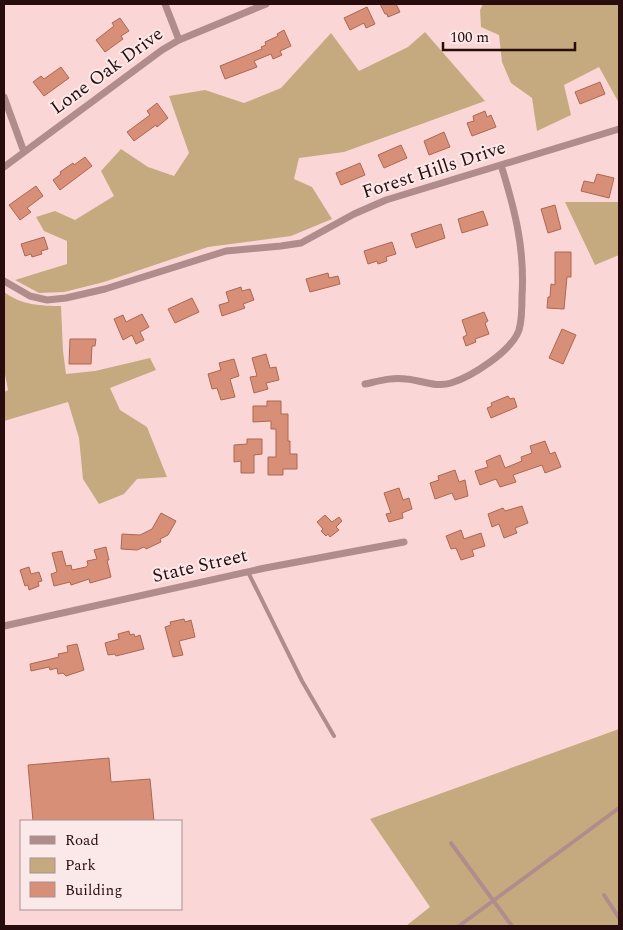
<svg xmlns="http://www.w3.org/2000/svg" width="623" height="930" viewBox="0 0 623 930" font-family="Spectral,serif">
	<style>
		.green { fill: #c5aa7f }
		.building { fill: #d88f77; stroke: #ad6750 }
		.lines { fill: none; stroke-linecap: round; stroke-linejoin: round }
		.service { stroke: #b08d8c; stroke-width: 4 }
		.minor { stroke: #b08d8c; stroke-width: 7 }
		.labels { text-anchor: middle; dominant-baseline: central; stroke-width: 4; stroke-linejoin: round; paint-order: stroke }
		.street-label { font-size: 19px; fill: #290c0e; stroke: #fbe9e9 }
	</style>
	<rect width="100%" height="100%" fill="#fad7d6"/>
	<!-- green -->
	<path class="green" d="M483,4H619V103L599,67L564,85L571,115L537,131L532,98L511,83L502,62L499,35L481,27L480,10Z
		M425,32L485,101L344,152L299,158L294,179L312,187L332,219L291,236L208,247L104,282L64,292L39,293L15,280L67,264V241L44,231L36,217L55,211L75,220L114,196L101,171L121,149L148,167L174,176L189,153L169,96L205,90L244,103L281,88L331,33L359,71L408,47Z
		M565,202H619V255L595,265Z
		M4,292C21,305 41,306 61,306L63,351L66,374L95,371L150,358L156,370L110,388L120,410L147,427L167,477L137,479L124,494L99,504L83,479L79,438L68,402L4,421V392L8,390L4,369Z
		M619,729V926H406L430,907L370,819Z"/>
	<!-- building -->
	<path class="building" d="M380,4H396L400,12L388,17L387,14H385Z
		M367,7L375,24L366,28L364,23L350,30L344,18Z
		M120,18L129,31L121,36L123,39L105,52L96,40L114,26L112,23Z
		M284,30L291,46L280,51L282,55L273,59L271,54L254,61L257,67L225,79L220,66L262,49L261,47L266,45L265,42L278,36L277,34Z
		M61,67L69,78L44,96L33,82L41,76L44,79Z
		M600,82L605,94L580,104L575,92Z
		M157,103L168,118L157,127L156,125L134,141L127,132L150,115L147,111Z
		M485,111L487,117L491,115L496,127L472,136L467,123L474,121L473,116Z
		M444,132L450,147L429,155L424,141Z
		M401,145L407,158L384,168L378,155Z
		M85,157L92,166L60,190L53,180L61,174L60,172L73,163L74,165Z
		M360,163L365,175L341,185L336,173Z
		M597,174L614,178L609,198L581,191L584,181L594,183Z
		M36,186L43,196L27,208L31,212L20,220L9,205Z
		M555,205L561,229L548,233L541,209Z
		M483,211L488,225L462,233L458,219Z
		M441,224L445,238L416,248L411,234Z
		M44,237L48,249L41,251L42,254L32,257L31,254L25,256L21,244Z
		M392,242L396,254L386,257L387,261L378,264L377,261L368,264L364,251Z
		M555,252H571V277H567L564,309L547,308L548,297H550L551,284L555,285Z
		M328,273L329,278L338,276L340,284L310,292L306,279Z
		M241,287L242,291L250,289L254,300L243,304L245,308L222,316L219,305L229,302L226,292Z
		M192,298L199,312L175,323L168,309Z
		M484,312L488,321L485,323L489,334L475,339L476,342L466,346L463,337L467,335L462,320Z
		M142,314L149,327L140,332L144,340L136,344L132,335L123,340L114,319L123,315L126,322Z
		M562,329L576,335L563,364L549,358Z
		M70,339H96L95,346H92L91,364H69Z
		M266,354L270,368L276,367L279,380L266,383L268,389L254,393L250,377L257,376L252,358Z
		M234,359L239,376L230,379L235,397L221,400L217,388L212,389L208,374L221,370L219,363Z
		M508,396L510,399L514,398L517,407L491,418L487,408L492,406L491,403Z
		M267,401H281V414H288V441H290V454H297V469H283V475H268V457H276V429H271V421L253,422V406H267Z
		M247,439H262V454L254,455V473H241V461L234,462V445L247,444Z
		M545,441L550,454L555,452L561,467L545,473L542,465L513,475L516,482L500,487L496,479L480,485L475,471L488,467L486,461L500,455L505,468L522,461L521,457L532,453L530,446Z
		M455,470L459,482L465,480L468,496L455,500L452,493L435,499L430,483L439,480L438,476Z
		M399,488L403,500L409,498L412,509L402,513L403,518L389,522L386,514L391,513L384,493Z
		M522,506L528,523L515,528L517,533L504,538L499,524L492,527L488,514L503,508L505,511Z
		M161,513L176,521L168,535L160,539L161,542L146,549L144,547L137,550L121,549L122,534L140,535L152,529Z
		M325,515L332,522L339,517L342,521L336,527L339,530L330,537L328,534L326,536L321,531L323,529L317,522Z
		M461,530L464,539L481,533L485,546L472,550L474,556L461,560L456,548L451,549L446,536Z
		M106,547L109,560H107L111,577L90,583L89,579L71,585L70,582L54,586L51,574L57,572L52,553L62,551L66,566L71,565L72,570L86,567L88,565L87,561L97,559L94,550Z
		M29,567L31,574L39,572L42,581L38,582L39,586L29,590L28,585L25,586L20,570Z
		M184,619L185,622L191,620L195,637L179,641L183,655L173,657L165,627L171,625L170,622Z
		M129,631L130,635L134,634L135,637L140,635L144,649L116,656L115,654L108,655L105,643L119,639L118,634Z
		M77,644L84,670L66,676L63,673L58,674L57,668L50,670L49,667L31,671L30,664L59,657L58,654L68,652L67,646Z
		M109,758L111,782L150,779L154,821H33L28,765Z"/>
	<g class="lines">
		<!-- service -->
		<path class="service" d="M248,572L302,681L334,736
			M451,843L512,926
			M604,895L619,918
			M459,926L619,808"/>
		<!-- minor -->
		<path class="minor" d="M165,4L179,40
			M4,97L24,152
			M4,167L162,50L179,40L266,4
			M4,281L30,296L47,300L66,298L105,289L226,251L281,246L301,243L354,214L386,200L619,129
			M365,384C379,381 392,377 406,379C421,380 436,388 451,383C471,377 512,351 519,330C522,320 522,307 522,296C525,249 515,210 501,165
			M4,626L265,568L404,542"/>
	</g>
	<g class="labels">
		<!-- street labels -->
		<g class="street-label">
			<text transform="translate(107 71) rotate(-36)">Lone Oak Drive</text>
			<text transform="translate(434 170) rotate(-18)">Forest Hills Drive</text>
			<text transform="translate(200 566) rotate(-13)">State Street</text>
		</g>
	</g>
	<!-- border -->
	<rect width="623" height="930" fill="none" stroke="#290c0e" stroke-width="10"/>
	<!-- legend -->
	<rect x="20" y="820" width="162" height="90" fill="#fbe9e9" stroke="#a79191"/>
	<rect x="30" y="836" width="25" height="8" fill="#b08d8c" stroke="#a79191"/>
	<text x="65" y="845" font-size="15" fill="#290c0e">Road</text>
	<rect x="30" y="858" width="25" height="15" fill="#c5aa7f" stroke="#a79191"/>
	<text x="65" y="870" font-size="15" fill="#290c0e">Park</text>
	<rect x="30" y="882" width="25" height="15" fill="#d88f77" stroke="#a79191"/>
	<text x="65" y="895" font-size="15" fill="#290c0e">Building</text>
	<!-- scale -->
	<path d="M443 42v8h132v-8" fill="none" stroke="#290c0e" stroke-width="2.5"/>
	<text x="450" y="42" font-size="15" fill="#290c0e" stroke="#fbe9e9" stroke-width="4" paint-order="stroke">100 m</text>
</svg>
